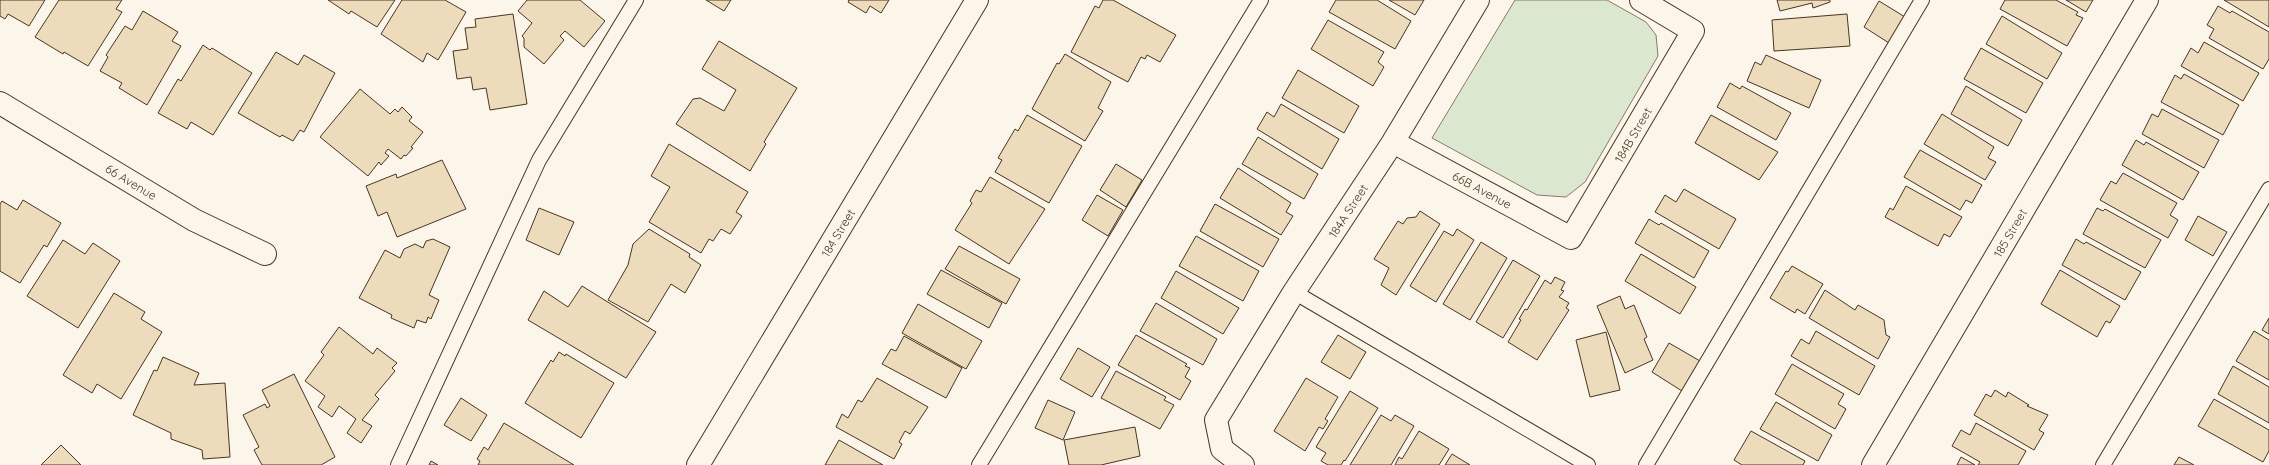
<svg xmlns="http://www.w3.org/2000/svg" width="2269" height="465" viewBox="0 0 2269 465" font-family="Quicksand,sans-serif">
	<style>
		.green { fill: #dce7d0; stroke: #887966 }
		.building { fill: #ecdcbc; stroke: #4a3520 }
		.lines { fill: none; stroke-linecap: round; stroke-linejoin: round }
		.lane-casing { stroke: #4a3520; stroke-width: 16 }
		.street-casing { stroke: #4a3520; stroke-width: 24 }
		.secondary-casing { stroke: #4a3520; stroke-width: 24 }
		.lane { stroke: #fbf6e9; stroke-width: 14 }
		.street { stroke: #fbf6e9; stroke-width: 22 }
		.secondary { stroke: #fbf6e9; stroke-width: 22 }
		.labels { text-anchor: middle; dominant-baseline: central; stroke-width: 3; stroke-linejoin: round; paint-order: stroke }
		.street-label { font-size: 12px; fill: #4a3520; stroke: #fbf6e9 }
	</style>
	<rect width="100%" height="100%" fill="#fbf6e9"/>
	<!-- green -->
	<path class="green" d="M1515,0H1607L1646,22L1656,35L1658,56L1585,182L1566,197L1537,195L1432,138Z"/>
	<!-- building -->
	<path class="building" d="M0,0H45L29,26L8,14L5,19L0,16Z
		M59,0H122L116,9L122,12L88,66L64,52L63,54L35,37Z
		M328,0H395L377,27L351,11L349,14Z
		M402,0H445L466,12L438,60L427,53L423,62L381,34Z
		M527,0H580L605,21L584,47L565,31L560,36L564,40L544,64L524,47V38L522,36L532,23L518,11Z
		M706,0H731L724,11Z
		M849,0H848H889L881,13L870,6L866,13L848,2Z
		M1103,0H1113L1176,35L1160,62L1147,55L1145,59L1141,57L1128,82L1071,52L1095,6L1099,8Z
		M1336,0H1377L1411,21L1395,49L1329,12Z
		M1389,0H1424L1415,15Z
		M1777,0H1830V2L1813,8L1812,3L1780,11Z
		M2005,0H2056L2078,12L2076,15L2083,18L2067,46L2000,9Z
		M2066,0H2093L2086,12Z
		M2224,0H2269V27Z
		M1879,1L1905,17L1889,43L1864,27Z
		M2218,6L2230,13L2232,11L2269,32V59L2263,69L2209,38L2214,29L2207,25Z
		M143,11L178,32L172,41L181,46L147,105L119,88L122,83L100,71L108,57L106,55L125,26L132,30Z
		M513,14L527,104L490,110L486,88L473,90L471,77L457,79L453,51L468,49L465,28L476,27L475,19Z
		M1847,14L1850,46L1774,51L1772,20Z
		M2002,16L2062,53L2047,79L1986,44Z
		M1328,20L1384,52L1378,62L1384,67L1373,86L1311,49Z
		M719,41L797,88L764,142L766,144L750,171L676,124L693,99L700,98L724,111L736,90L702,69Z
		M2204,42L2259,73L2243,101L2181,66L2191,48L2198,53Z
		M203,45L210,50L212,48L252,73L213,135L191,122L187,129L158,113L178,79L181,81Z
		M1981,48L2043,83L2026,113L1964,79Z
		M276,52L298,65L304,55L335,73L304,132L300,130L293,141L282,135L280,137L238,113Z
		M1065,54L1111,82L1098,108L1103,111L1085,141L1032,109L1057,63L1059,64Z
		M1766,55L1821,80L1809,108L1747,81L1755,62L1761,65Z
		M1298,70L1359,106L1344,133L1282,98Z
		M2184,74L2239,105L2223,135L2161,102L2175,75L2181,79Z
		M1730,83L1740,89L1742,86L1791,113L1776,140L1717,107Z
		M1966,86L2022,120L2008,146L1951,114Z
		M360,89L390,114L395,109L398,112L402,107L412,117L409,121L423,132L411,147L413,148L406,156L404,155L401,159L388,149L385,153L389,156L381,165L379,162L368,176L320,137Z
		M1281,104L1339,139L1322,169L1257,129L1267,112L1274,117Z
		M2162,109L2219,140L2204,168L2142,134L2152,114L2158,117Z
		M1942,114L1994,147L1988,158L1996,162L1985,180L1924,144Z
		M1027,115L1082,146L1049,203L995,172L1002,160L998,158L1015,129L1018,131Z
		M1711,115L1778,152L1759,180L1695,143Z
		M1258,137L1318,174L1304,199L1242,164Z
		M2136,140L2144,145L2146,142L2199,172L2183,200L2122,165Z
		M669,144L748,192L736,212L742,216L730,234L721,229L713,241L709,239L701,253L649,222L670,187L651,176Z
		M1920,150L1982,185L1972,203L1966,200L1960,210L1904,177Z
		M442,160L466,209L397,237L387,212L378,216L366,186L396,174L397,178Z
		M1116,164L1142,180L1126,207L1100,190Z
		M1238,168L1291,203L1286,212L1293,216L1281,235L1220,198Z
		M2123,173L2177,203L2170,215L2178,220L2168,238L2100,200L2111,181L2116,184Z
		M990,177L1045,209L1009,264L955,230L972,203L970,201L976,190L981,192Z
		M1906,186L1962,217L1950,237L1944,234L1938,246L1885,217L1890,208L1893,210Z
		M1684,189L1736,219L1719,249L1655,212L1665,195L1676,202Z
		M1097,195L1123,210L1108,236L1082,220Z
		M23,200L61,223L47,247L44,245L20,283L0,271V204L2,201L17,210Z
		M1215,204L1279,239L1263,267L1200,231Z
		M539,208L574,222L559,255L526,240Z
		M2097,208L2103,211L2105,209L2161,240L2145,268L2083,234Z
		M1420,211L1440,224L1396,295L1381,285L1389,268L1374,259L1398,221L1403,224L1407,218L1416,217Z
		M2198,216L2227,232L2213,256L2185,240Z
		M1649,219L1659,225L1661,223L1709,251L1694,278L1635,243Z
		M649,229L690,254L689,257L701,265L685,293L671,284L648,322L608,300L628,265L633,244Z
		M1457,229L1474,240L1436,302L1410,286L1444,231L1453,236Z
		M1196,236L1259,271L1243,301L1179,266Z
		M433,239L450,247L429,295L439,300L431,319L428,317L426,323L417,320L414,328L391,318L392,315L359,298L385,250L400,258L404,249L415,244L423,248L426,241Z
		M2076,239L2084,244L2086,242L2141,272L2125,300L2062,265Z
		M63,240L85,254L93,243L120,261L78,328L27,296Z
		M1481,242L1507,258L1470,320L1443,304Z
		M959,246L1020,279L1006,304L945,269Z
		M1641,254L1696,287L1680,314L1625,281Z
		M1513,260L1540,276L1503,338L1476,322Z
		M1792,266L1823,284L1805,314L1797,309L1795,313L1770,298L1786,271L1788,272Z
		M941,270L1002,303L989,328L927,294Z
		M2060,270L2120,306L2110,323L2106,321L2097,337L2041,304Z
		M1176,271L1239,308L1223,334L1161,298Z
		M1555,277L1565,282L1561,290L1564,291L1559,297L1569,303L1566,308L1569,310L1537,360L1508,342L1521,320L1519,319L1525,309L1527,310L1545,280L1551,284Z
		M582,286L656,332L626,378L528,320L544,291L568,307Z
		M1825,290L1855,310L1858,305L1884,320L1886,335L1890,337L1878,359L1809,318Z
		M114,293L145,312L141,319L162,332L121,399L97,384L92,393L63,375Z
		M1620,296L1625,309L1634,305L1647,337L1644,339L1653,360L1625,373L1597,306Z
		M1156,303L1217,339L1203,365L1140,331Z
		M918,304L982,341L966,369L902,333Z
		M2269,318V334L2262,330Z
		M339,327L373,354L377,348L397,363L392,368L395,371L375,395L379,399L362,420L372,426L361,443L347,433L356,419L339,406L332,417L318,407L325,396L305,381L324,355L321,352Z
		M1816,331L1875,366L1859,395L1791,356L1801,339L1809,344Z
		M2254,331L2269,340V380L2236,361Z
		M1606,332L1620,390L1590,397L1576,340Z
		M1136,335L1187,364L1185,366L1190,368L1185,377L1191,381L1180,400L1118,365Z
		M1338,335L1366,352L1350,379L1321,362Z
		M904,336L962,368L946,398L882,364L891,349L896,351Z
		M1669,343L1700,361L1682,391L1652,372Z
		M1078,348L1110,367L1092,397L1060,379Z
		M559,352L565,356L566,354L614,383L581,438L525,403L551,360L553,362Z
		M163,357L199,373L194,385L225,383L230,457L203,459L202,450L171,439V433L133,415L154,370L157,371Z
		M1792,364L1844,394L1838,404L1846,409L1835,429L1775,394Z
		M2233,366L2269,387V423L2218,394Z
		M1116,371L1166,397L1164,400L1174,405L1160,429L1101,398Z
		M294,374L335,457L321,465H262L254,450L259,447L243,415L265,404L267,408L270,406L262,390Z
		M877,378L928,407L910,434L905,431L899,442L902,444L894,459L836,427L842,414L848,418L858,400L862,402Z
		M1306,378L1338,397L1325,419L1328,421L1323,429L1319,427L1305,451L1274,431Z
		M1995,390L2006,397L2008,392L2029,405L2027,406L2048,415L2039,430L2044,433L2034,450L1974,415L1986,394L1991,397Z
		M1350,391L1378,408L1345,461L1344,460L1341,465H1328L1321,461L1326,453L1316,447Z
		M461,398L487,415L471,441L444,425Z
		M2214,399L2269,430V451L2263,462L2198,426Z
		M1048,400L1075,412L1063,440L1035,428Z
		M1776,402L1832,435L1818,461L1760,429Z
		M1381,415L1391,421L1395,415L1414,426L1391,465H1350Z
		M504,423L574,465H478L480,461L477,459L484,447L488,450Z
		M1976,423L2026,451L2018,465H1978L1980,462L1952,446L1961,430L1970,435Z
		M1135,427L1140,456L1101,465H1069L1064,440Z
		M1419,431L1449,449L1439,465H1395L1399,457L1402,459Z
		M1751,431L1805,461L1803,465H1742L1734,460Z
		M839,440L883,465H825Z
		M61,445L81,465H41Z
		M1452,454L1470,465H1445Z
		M1961,457L1975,465H1957Z
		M2179,457L2194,465H2174Z
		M431,461L438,465H429Z"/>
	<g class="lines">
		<defs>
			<path id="lane" d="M1294,292L1588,465
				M398,465L539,160L636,0
				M979,465L1261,0
				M1646,465L1922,0
				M2103,465L2269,189"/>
			<path id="street" d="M0,103L194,220L265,254
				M1393,142L1571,238L1693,31L1641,0
				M1243,465L1222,449L1216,420L1294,292L1393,142L1478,0
				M1873,465L2147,0"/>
			<path id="secondary" d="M698,465L977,0"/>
		</defs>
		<!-- lane casing -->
		<use href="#lane" class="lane-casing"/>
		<!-- street casing -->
		<use href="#street" class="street-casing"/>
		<!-- secondary casing -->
		<use href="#secondary" class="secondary-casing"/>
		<!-- lane -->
		<use href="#lane" class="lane"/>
		<!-- street -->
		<use href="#street" class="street"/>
		<!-- secondary -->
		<use href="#secondary" class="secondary"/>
	</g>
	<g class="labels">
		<!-- street labels -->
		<g class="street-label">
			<text transform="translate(1633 135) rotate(-60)">184B Street</text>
			<text transform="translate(131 182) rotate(31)">66 Avenue</text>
			<text transform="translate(1482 190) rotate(28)">66B Avenue</text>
			<text transform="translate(1348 211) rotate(-57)">184A Street</text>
			<text transform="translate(838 233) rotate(-59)">184 Street</text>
			<text transform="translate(2010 233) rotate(-60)">185 Street</text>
		</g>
	</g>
</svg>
